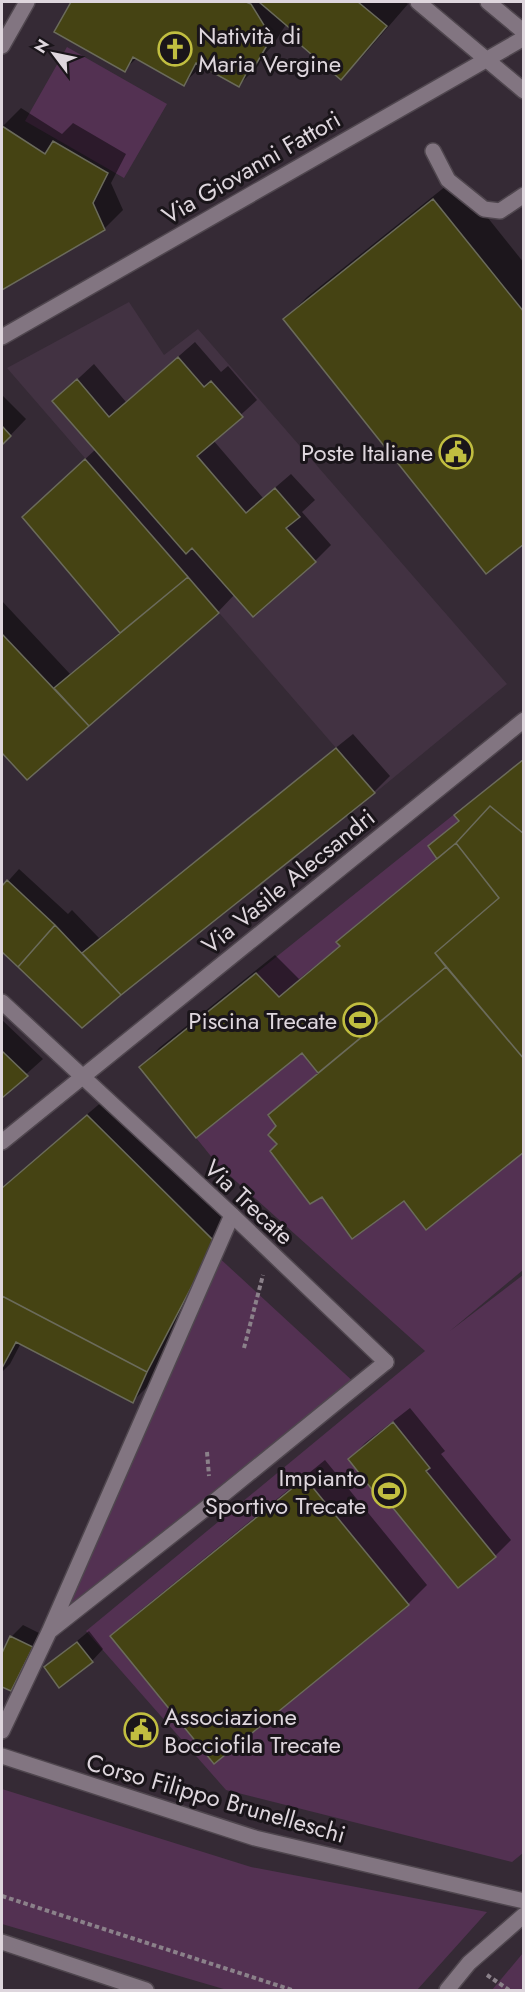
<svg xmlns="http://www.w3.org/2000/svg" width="525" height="1992" viewBox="0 0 525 1992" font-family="Jost,sans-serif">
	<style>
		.built { fill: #423242 }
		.green { fill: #533152 }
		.shadow { fill: #0007 }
		.building { fill: #454313; stroke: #6b6b5b; stroke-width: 1.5 }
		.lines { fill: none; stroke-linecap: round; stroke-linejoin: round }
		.service-casing { stroke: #4f464e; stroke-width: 18 }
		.pedestrian-casing { stroke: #4f464e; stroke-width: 18 }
		.minor-casing { stroke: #4f464e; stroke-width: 18 }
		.tertiary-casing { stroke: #4f464e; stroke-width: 18 }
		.path { stroke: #8b818a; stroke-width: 4; stroke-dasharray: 4.5 3; stroke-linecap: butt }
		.service { stroke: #827581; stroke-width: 15 }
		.pedestrian { stroke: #827581; stroke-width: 15 }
		.minor { stroke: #827581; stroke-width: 15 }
		.tertiary { stroke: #827581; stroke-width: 15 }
		.labels { text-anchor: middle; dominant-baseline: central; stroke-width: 6; stroke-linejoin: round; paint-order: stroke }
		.poi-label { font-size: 24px; fill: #ded6dd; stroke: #1a151a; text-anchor: end }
		.street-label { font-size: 24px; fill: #ded6dd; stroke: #1a151a }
	</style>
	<rect width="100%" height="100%" fill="#352a35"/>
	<!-- built -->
	<path class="built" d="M129,302L164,355L198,329L507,684L375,793L7,368Z"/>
	<!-- green -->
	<path class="green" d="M67,47L167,104L124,178L25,121Z
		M523,759V1270L450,1331L523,1275V1853L512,1862L226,1790L86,1631L425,1351L218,1165L139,1067Z
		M215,1254L357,1385L55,1635Z
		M2,1789L251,1867L487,1912L417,1990H227L2,1924Z
		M523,1953V1990H492Z"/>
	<!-- shadow -->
	<path class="shadow" d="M73,2H405L408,4L363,56L341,78L302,37L287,23L273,45L263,56L258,66L239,85L203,65L183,84L137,58L124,70L56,31Z
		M21,108L62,134L73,123L126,154L111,183L123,210L104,229L2,289V127Z
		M456,178L524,263V542L285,319L307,297Z
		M195,342L221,372L228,366L257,400L213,440L263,498L291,474L315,500L302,512L331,545L315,561L235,594L218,612L27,778L2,751V601L70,674L120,632L43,498L96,449L54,401L94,364L126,402Z
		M2,395L26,419L2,444Z
		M353,734L390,776L374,792L82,1026L2,950V888L19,869L68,914L72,910L99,938Z
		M524,758V1150L405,1199L279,1144L278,1126L270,1115L319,1072L302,1051L141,1067L159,1048L275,955L299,979L341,945L338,942L357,924L438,857L430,847L459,820L456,815L472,800Z
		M2,1020L43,1059L2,1096Z
		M104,1100L230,1225L162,1354L149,1385L133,1401L21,1343L10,1364L2,1372V1187Z
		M410,1408L445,1451L441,1454L511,1540L495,1556L389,1501L350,1459L365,1443Z
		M325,1460L427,1585L408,1604L112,1637L131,1618Z
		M23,1625L43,1635L22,1678L10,1690L2,1685V1656L11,1637Z
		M89,1631L103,1649L92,1661L46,1667Z"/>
	<!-- building -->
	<path class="building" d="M71,2H246L251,4L267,30L269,42L255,66L247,72L239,87L196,63L184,86L133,57L125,72L54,32Z
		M259,2H358L387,26L341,80L296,41L300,37Z
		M2,126L45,154L53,141L108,173L93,203L105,230L2,290Z
		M433,199L524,312V544L486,574L283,319Z
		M178,357L204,387L211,381L243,417L197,456L246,513L275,488L300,517L286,528L316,562L253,617L192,548L186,554L52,401L77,379L109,417Z
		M2,426L11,436L2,445Z
		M85,459L188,577L120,633L22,517Z
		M188,577L219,613L89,726L54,688Z
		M2,634L89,726L27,780L2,753Z
		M336,748L375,793L121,995L82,953Z
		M524,759V834L490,806L456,843L437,859L428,846L459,821L454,815Z
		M490,806L524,834V1059L435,953L499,898L456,843Z
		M456,843L499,898L435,953L446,967L318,1073L302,1053L196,1138L139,1067L256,973L279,997L340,946L336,942Z
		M7,880L55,925L18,967L2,952V886Z
		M55,925L121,995L82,1028L18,967Z
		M446,967L524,1059V1152L426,1230L404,1201L352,1239L322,1197L310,1204L270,1151L277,1144L268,1135L276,1126L268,1115Z
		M2,1051L28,1076L2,1098Z
		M87,1115L215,1242L147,1372L2,1296V1188Z
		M2,1296L147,1372L133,1403L16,1342L2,1368Z
		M393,1422L430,1468L426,1471L496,1557L458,1588L393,1508L389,1503L385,1506L348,1459Z
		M305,1478L409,1605L214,1764L110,1636Z
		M10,1636L33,1647L11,1691L2,1687V1653Z
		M77,1642L93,1662L59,1688L44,1667Z"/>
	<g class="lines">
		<defs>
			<path id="service" d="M433,151L448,180L484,209L500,211L524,195"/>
			<path id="pedestrian" d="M488,2L524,32
				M51,1630L215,1501L386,1362
				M2,1731L49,1632L232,1215"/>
			<path id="minor" d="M418,2L524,91
				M2,46L27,2
				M2,337L524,38
				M2,1002L232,1215L386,1362
				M2,1142L524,720
				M447,1990L469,1963L524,1915"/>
			<path id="tertiary" d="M2,1756L255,1838L524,1901
				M2,1942L146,1990"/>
		</defs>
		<!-- service casing -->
		<use href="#service" class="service-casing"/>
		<!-- pedestrian casing -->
		<use href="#pedestrian" class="pedestrian-casing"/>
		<!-- minor casing -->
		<use href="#minor" class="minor-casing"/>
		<!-- tertiary casing -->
		<use href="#tertiary" class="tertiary-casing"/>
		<!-- path -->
		<path class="path" d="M244,1348L263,1275
			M207,1452L209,1476
			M2,1896L292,1990
			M487,1975L509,1990"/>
		<!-- service -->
		<use href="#service" class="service"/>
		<!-- pedestrian -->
		<use href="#pedestrian" class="pedestrian"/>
		<!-- minor -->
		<use href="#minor" class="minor"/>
		<!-- tertiary -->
		<use href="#tertiary" class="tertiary"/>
	</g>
	<!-- icons -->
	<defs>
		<symbol id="church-ring" viewBox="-11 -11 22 22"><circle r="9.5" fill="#1a151a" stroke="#c1be40" stroke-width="1.5"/><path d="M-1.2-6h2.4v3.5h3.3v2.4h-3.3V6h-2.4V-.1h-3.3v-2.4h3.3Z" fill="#c1be40"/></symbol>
		<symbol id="civic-ring" viewBox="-11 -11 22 22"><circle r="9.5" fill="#1a151a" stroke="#c1be40" stroke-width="1.5"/><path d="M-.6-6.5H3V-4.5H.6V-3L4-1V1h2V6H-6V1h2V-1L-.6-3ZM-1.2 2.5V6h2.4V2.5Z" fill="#c1be40"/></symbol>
		<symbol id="stadium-ring" viewBox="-11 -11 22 22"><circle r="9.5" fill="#1a151a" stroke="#c1be40" stroke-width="1.5"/><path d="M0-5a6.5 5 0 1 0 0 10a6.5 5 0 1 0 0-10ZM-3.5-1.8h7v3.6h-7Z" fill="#c1be40"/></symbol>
	</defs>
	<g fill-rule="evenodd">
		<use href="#church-ring" x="156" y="30" width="38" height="38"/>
		<use href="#civic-ring" x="437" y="433" width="38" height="38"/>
		<use href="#stadium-ring" x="341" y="1001" width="38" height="38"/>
		<use href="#stadium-ring" x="370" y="1472" width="38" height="38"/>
		<use href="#civic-ring" x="122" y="1711" width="38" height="38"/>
	</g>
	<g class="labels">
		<!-- poi labels -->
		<g class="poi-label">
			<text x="198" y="35" text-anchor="start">Natività di<tspan x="198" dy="28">Maria Vergine</tspan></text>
			<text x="433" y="452">Poste Italiane</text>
			<text x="337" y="1020">Piscina Trecate</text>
			<text x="366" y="1477">Impianto<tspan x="366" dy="28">Sportivo Trecate</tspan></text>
			<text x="164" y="1716" text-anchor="start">Associazione<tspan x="164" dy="28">Bocciofila Trecate</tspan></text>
		</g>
		<!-- street labels -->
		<g class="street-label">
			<text transform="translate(251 167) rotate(-30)">Via Giovanni Fattori</text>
			<text transform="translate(288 881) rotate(-39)">Via Vasile Alecsandri</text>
			<text transform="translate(249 1202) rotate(43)">Via Trecate</text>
			<text transform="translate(216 1798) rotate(16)">Corso Filippo Brunelleschi</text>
		</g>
	</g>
	<!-- border -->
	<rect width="525" height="1992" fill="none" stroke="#ded6dd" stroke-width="6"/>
	<!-- north arrow -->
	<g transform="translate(54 54) rotate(302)" stroke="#1a151a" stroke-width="4.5" paint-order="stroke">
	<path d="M0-4.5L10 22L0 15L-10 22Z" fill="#ded6dd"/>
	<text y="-9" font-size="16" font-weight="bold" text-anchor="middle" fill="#ded6dd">N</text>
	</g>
</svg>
